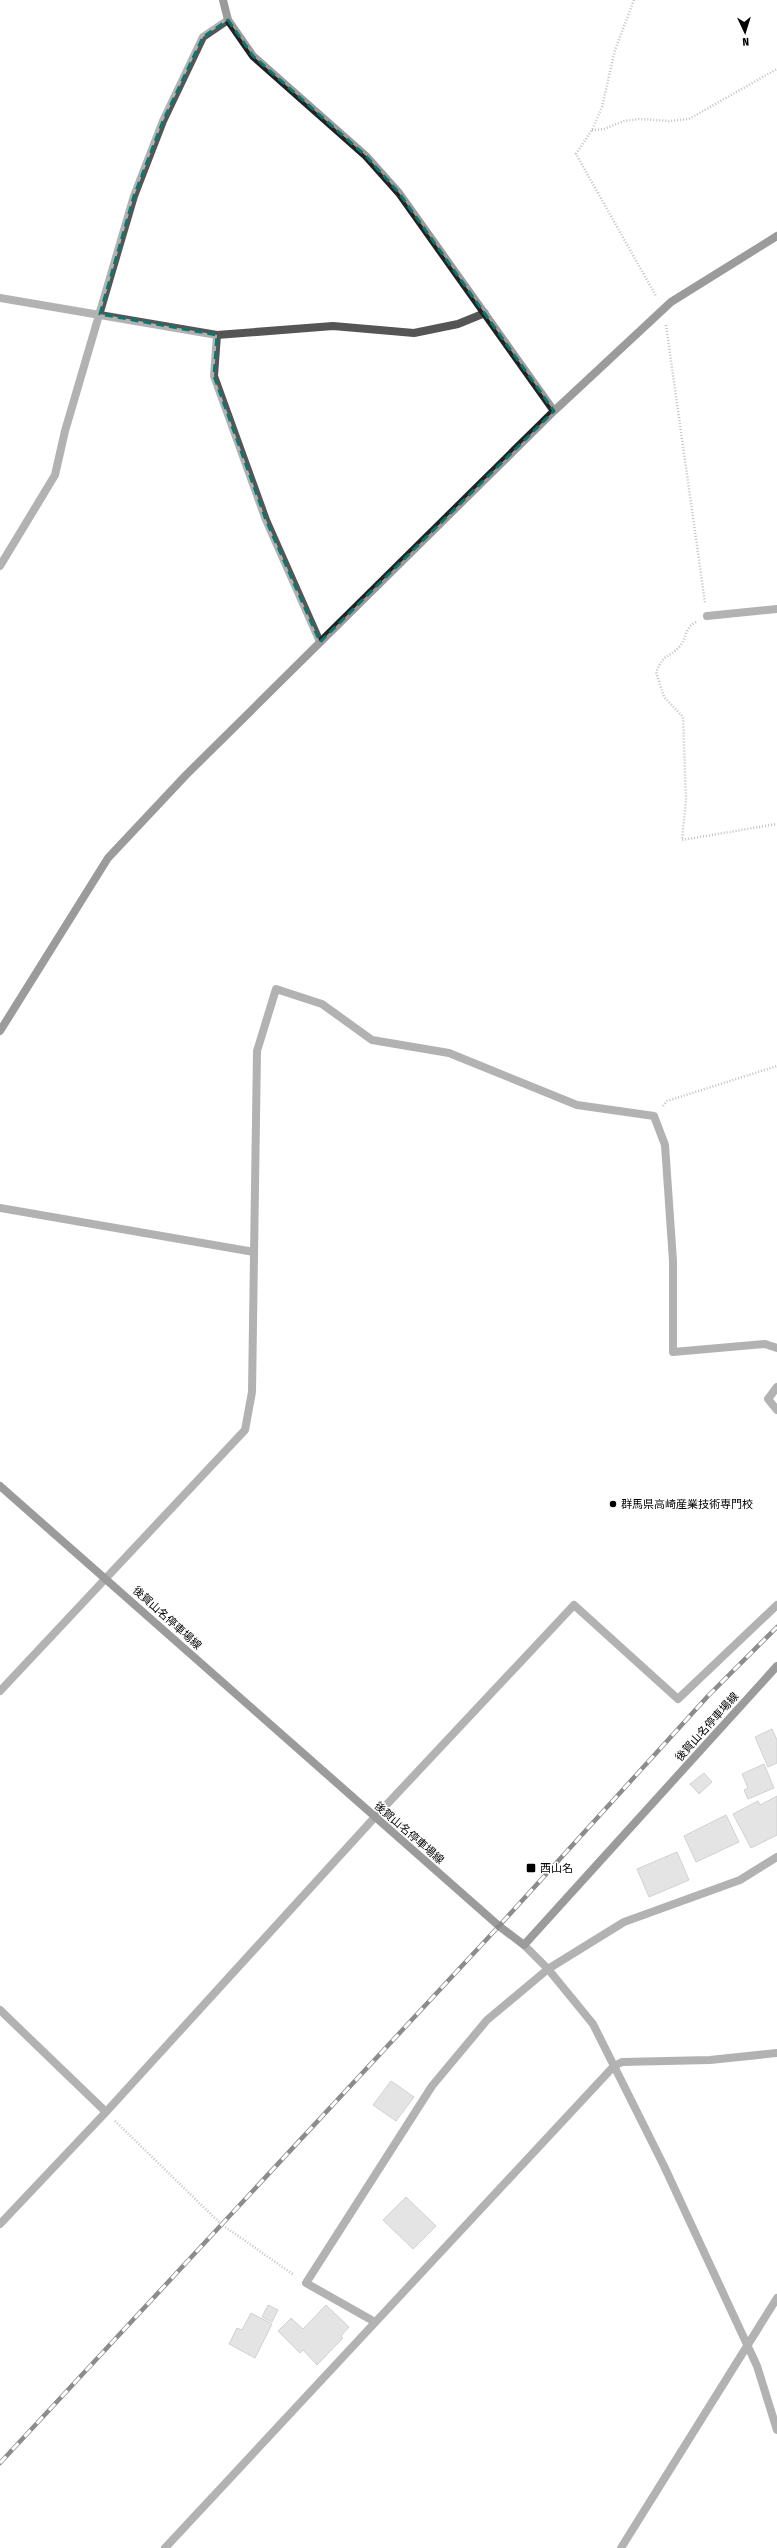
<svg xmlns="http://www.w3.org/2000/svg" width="777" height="2548" viewBox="0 0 777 2548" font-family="'Fira Sans Condensed','Noto Sans JP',sans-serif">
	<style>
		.building { fill: #c4c4c4; stroke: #999 }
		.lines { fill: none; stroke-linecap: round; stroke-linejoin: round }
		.path { stroke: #777; stroke-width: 2.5; stroke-dasharray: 1 2; stroke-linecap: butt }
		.lane { stroke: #555; stroke-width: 8 }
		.street { stroke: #555; stroke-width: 8 }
		.secondary { stroke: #222; stroke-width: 8 }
		.rail-casing { stroke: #000; stroke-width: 4.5 }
		.rail { stroke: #fff; stroke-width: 3; stroke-dasharray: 9; stroke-linecap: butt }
		.marked { fill: none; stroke: #0f766e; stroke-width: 3; stroke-dasharray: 8 5; stroke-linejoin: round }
		.poi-dot { fill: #000; stroke: #fff; stroke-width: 1.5 }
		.labels { text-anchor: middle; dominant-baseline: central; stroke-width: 3; stroke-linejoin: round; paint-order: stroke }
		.poi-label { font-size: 11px; fill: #000; stroke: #fff; text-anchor: start }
		.street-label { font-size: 11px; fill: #000; stroke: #fff }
	</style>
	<rect width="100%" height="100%" fill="#fff"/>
	<!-- building -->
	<path class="building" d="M772,1729L777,1740V1763L768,1767L755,1737Z
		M764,1764L774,1788L748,1799L744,1790L748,1788L742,1774Z
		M704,1773L712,1782L699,1794L690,1784Z
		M777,1796V1835L751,1848L733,1814L758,1801L760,1805Z
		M726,1815L739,1842L696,1862L684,1836Z
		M677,1852L689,1880L649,1897L637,1869Z
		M391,2081L414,2097L396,2121L373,2105Z
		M406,2197L436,2226L413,2249L383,2220Z
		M268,2305L278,2310L272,2322L262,2317Z
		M326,2305L349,2327L341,2336L343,2338L317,2365L303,2350L300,2353L278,2331L291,2318L303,2329Z
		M251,2313L272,2324L255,2358L229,2344L237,2328L242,2330Z"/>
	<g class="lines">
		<!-- path -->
		<path class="path" d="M634,0L615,50L602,107L592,130L576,154L656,296
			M592,130L604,129L624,121L639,119L669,121L689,119L777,69
			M666,325L705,603
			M696,622C683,629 688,638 679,647C668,659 665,652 656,672L664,697L683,717L686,800L682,840L777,824
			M663,1106L667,1101L777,1066
			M115,2121L221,2224L294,2275"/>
		<!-- lane -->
		<path class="lane" d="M614,2066L622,2062L710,2060L777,2053"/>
		<!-- street -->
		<path class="street" d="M0,298L217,335L333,326L414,333L458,324L485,313
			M217,335L214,376L266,520L320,642
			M0,566L55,475L65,431L134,196L163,121L203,37L228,20
			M707,616L777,609
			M0,1208L254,1252
			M777,1387L768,1399L777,1410
			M0,1691L245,1430L252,1392L257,1051L276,989L322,1004L372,1040L449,1053L577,1105L654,1116L665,1145L673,1261V1352L765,1344L777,1348
			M524,1945L548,1969L593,2024L664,2166L757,2366L777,2430
			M0,2010L106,2112
			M0,2224L106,2112L375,1817L574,1605L678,1699L777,1605
			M375,2322L306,2283L432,2086L487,2020L548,1969L624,1922L740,1880L777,1857
			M165,2548L614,2066
			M621,2548L777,2298"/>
		<!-- secondary -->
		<path class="secondary" d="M223,0L228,20L253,56L366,156L399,193L554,411
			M0,1031L108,858L186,775L554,411L671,302L777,236
			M0,1486L499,1926L524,1945L777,1666"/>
		<defs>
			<path id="rail" d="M0,2463L499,1926L708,1696L777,1627"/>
		</defs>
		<!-- rail casing -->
		<use href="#rail" class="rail-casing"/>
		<!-- rail -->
		<use href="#rail" class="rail"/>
	</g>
	<!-- marked area -->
	<path d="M0 0H777V2548H0ZM228,20L253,56L366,156L399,193L554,411L320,642L266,520L214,376L217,335L100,314L134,196L163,121L203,37Z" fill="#fff" fill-opacity=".55" fill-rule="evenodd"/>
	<path class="marked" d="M228,20L253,56L366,156L399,193L554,411L320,642L266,520L214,376L217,335L100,314L134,196L163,121L203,37Z"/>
	<!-- markers -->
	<g class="poi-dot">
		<circle cx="613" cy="1504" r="4"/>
		<rect x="526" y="1863" width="10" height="10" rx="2"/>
	</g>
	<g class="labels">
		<!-- poi labels -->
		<g class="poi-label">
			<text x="621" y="1504">群馬県高崎産業技術専門校</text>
			<text x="540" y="1868">西山名</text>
		</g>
		<!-- street labels -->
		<g class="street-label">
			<text transform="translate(167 1618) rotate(42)">後賀山名停車場線</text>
			<text transform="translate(707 1727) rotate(-48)">後賀山名停車場線</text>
			<text transform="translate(409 1833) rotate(41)">後賀山名停車場線</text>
		</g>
	</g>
	<!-- north arrow -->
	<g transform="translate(745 32) rotate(176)" stroke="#ffffff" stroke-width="3" paint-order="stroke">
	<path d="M0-3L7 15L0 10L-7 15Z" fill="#000000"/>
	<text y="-6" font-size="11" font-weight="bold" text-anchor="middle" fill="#000000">N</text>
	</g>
</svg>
